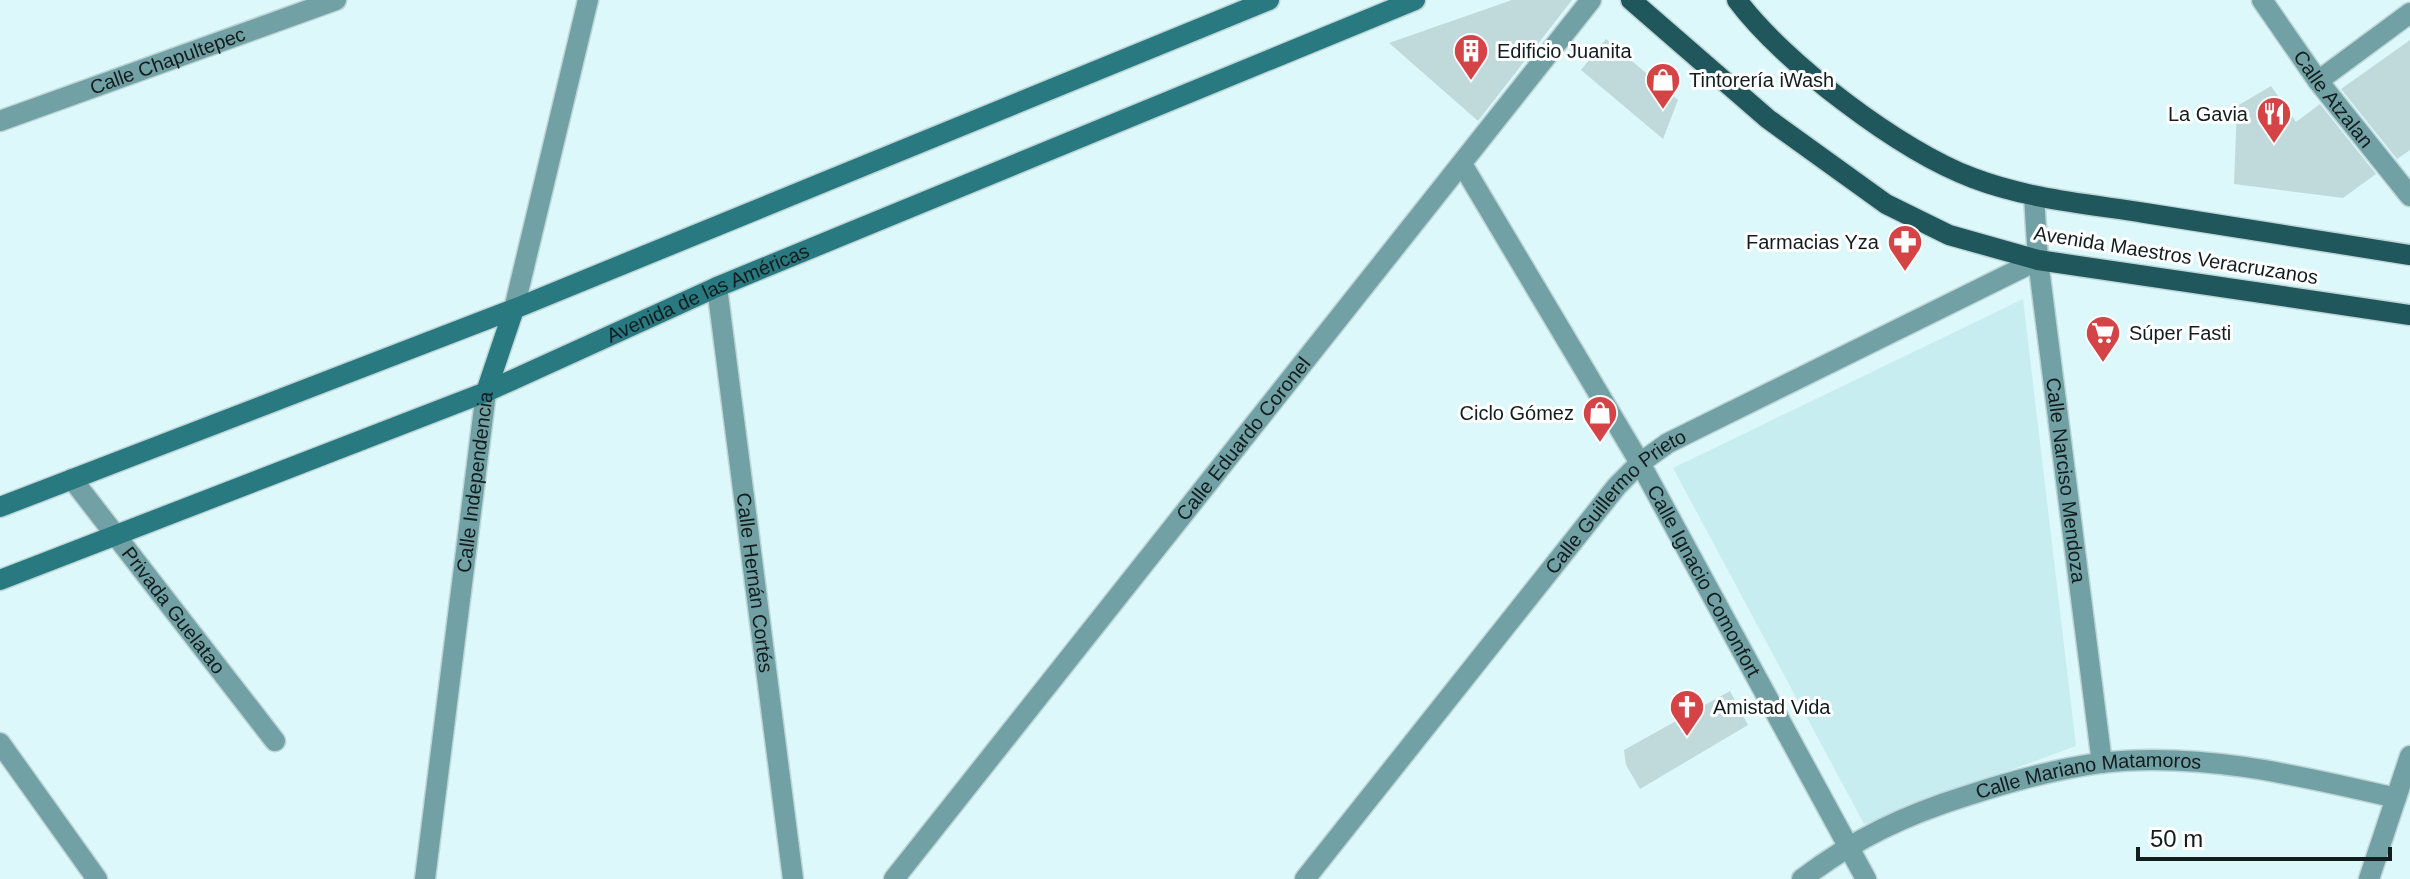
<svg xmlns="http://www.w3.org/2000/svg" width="2410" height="879" viewBox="0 0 2410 879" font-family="Arial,sans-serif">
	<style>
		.built { fill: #c8edf0 }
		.building { fill: #c0dadc }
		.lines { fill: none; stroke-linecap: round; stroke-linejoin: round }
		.street-casing { stroke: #bdd5d7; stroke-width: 23 }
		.secondary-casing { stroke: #bdd5d7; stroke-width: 23 }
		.primary-casing { stroke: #bdd5d7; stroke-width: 23 }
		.street { stroke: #72a1a5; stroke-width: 20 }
		.secondary { stroke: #287980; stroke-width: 20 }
		.primary { stroke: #20575d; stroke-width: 20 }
		.labels { text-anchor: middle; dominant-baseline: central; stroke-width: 6; stroke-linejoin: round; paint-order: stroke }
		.poi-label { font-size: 20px; fill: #131d1e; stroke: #fff; text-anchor: start }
		.street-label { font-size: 20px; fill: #131d1e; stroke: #fff }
	</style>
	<rect width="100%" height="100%" fill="#ddf8fa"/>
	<!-- built -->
	<path class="built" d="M2023,299L2076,746L1864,824L1673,468Z"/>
	<!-- building -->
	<path class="building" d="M1512,0H1572L1478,121L1389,43Z
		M1606,39L1678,100L1663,139L1581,70Z
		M2410,40V150L2397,159L2341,89Z
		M2271,86L2296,122L2320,104L2376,174L2343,198L2234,184L2237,106Z
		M1730,691L1748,725L1640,789L1626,765L1624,750Z"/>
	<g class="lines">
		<defs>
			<g id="street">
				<path id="s1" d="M2262,0L2318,81L2410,196"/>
				<path d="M2318,81L2410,13"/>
				<path id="s2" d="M0,121L336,0"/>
				<path id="s3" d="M1462,164L1640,463L1866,879"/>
				<path id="s4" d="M2034,196L2038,260L2102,763"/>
				<path id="s5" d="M717,287L793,879"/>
				<path d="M514,309L588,0"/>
				<path id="s6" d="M72,479L275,741"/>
				<path d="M0,743L97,879"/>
				<path id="s7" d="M425,879L486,392"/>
				<path id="s8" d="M894,879L1591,0"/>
				<path id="s9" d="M1305,879L1617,486L1640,463L1668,443L2038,260"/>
				<path id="s10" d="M1802,879C1856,838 1905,815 1969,795C2012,781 2056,769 2100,763C2199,751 2301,776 2396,798"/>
				<path d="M2369,879L2410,756"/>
			</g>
			<g id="secondary">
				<path d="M486,392L514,309"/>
				<path d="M0,507L514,309L1269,0"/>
				<path id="s11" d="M0,580L486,392L717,287L1415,0"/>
			</g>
			<path id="primary" d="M1631,0L1768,119L1886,204L1949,235L2038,260L2410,315
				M1737,0C1783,62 1900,151 1973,178C2028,199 2088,204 2145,213C2234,227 2322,241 2410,255"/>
		</defs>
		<!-- street casing -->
		<use href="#street" class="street-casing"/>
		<!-- secondary casing -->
		<use href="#secondary" class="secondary-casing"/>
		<!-- primary casing -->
		<use href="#primary" class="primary-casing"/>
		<!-- street -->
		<use href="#street" class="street"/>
		<!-- secondary -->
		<use href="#secondary" class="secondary"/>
		<!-- primary -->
		<use href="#primary" class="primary"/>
	</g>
	<!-- icons -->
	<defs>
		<symbol id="building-pin" viewBox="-11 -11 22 30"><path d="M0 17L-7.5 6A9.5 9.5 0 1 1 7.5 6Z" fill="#d44446" stroke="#fff"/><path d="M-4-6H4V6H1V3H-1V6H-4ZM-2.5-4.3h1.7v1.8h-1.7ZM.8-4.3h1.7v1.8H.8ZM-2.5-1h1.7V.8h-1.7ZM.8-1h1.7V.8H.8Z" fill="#fff"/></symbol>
		<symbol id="shop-pin" viewBox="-11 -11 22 30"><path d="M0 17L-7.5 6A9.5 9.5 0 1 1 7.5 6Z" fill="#d44446" stroke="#fff"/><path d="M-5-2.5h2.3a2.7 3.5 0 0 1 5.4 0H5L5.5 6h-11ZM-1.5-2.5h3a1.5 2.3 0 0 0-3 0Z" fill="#fff"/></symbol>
		<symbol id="restaurant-pin" viewBox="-11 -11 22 30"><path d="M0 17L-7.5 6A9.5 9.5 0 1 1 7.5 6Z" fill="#d44446" stroke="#fff"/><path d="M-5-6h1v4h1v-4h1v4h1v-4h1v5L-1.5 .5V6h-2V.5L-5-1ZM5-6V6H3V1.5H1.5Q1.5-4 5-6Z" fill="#fff"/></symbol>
		<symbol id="pharmacy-pin" viewBox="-11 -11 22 30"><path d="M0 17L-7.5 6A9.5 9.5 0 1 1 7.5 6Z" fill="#d44446" stroke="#fff"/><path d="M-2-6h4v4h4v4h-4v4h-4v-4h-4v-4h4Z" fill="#fff"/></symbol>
		<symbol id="supermarket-pin" viewBox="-11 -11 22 30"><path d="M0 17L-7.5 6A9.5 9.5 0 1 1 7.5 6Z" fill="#d44446" stroke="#fff"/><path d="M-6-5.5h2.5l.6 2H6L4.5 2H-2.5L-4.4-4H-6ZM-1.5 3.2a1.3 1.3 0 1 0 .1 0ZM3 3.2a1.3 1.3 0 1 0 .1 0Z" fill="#fff"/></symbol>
		<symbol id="church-pin" viewBox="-11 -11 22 30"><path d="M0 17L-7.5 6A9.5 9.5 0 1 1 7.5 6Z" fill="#d44446" stroke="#fff"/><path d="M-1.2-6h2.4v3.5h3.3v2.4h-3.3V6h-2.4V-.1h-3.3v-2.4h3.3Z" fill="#fff"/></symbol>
	</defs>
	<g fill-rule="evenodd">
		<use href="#building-pin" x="1451" y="31" width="40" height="54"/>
		<use href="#shop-pin" x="1643" y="60" width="40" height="54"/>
		<use href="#restaurant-pin" x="2254" y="94" width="40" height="54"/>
		<use href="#pharmacy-pin" x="1885" y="222" width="40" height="54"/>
		<use href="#supermarket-pin" x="2083" y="313" width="40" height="54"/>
		<use href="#shop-pin" x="1580" y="393" width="40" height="54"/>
		<use href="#church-pin" x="1667" y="687" width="40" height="54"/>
	</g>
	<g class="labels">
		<!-- poi labels -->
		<g class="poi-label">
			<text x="1497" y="51">Edificio Juanita</text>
			<text x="1689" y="80">Tintorería iWash</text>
			<text x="2248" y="114" text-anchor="end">La Gavia</text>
			<text x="1879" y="242" text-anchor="end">Farmacias Yza</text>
			<text x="2129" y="333">Súper Fasti</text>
			<text x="1574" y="413" text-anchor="end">Ciclo Gómez</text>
			<text x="1713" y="707">Amistad Vida</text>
		</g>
		<!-- street labels -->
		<g class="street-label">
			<text stroke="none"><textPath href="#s2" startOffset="178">Calle Chapultepec</textPath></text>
			<text stroke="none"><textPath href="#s1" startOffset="122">Calle Atzalan</textPath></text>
			<text transform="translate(2176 255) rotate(9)">Avenida Maestros Veracruzanos</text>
			<text stroke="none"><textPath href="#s11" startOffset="764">Avenida de las Américas</textPath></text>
			<text stroke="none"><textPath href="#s8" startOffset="562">Calle Eduardo Coronel</textPath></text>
			<text stroke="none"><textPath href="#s4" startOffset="286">Calle Narciso Mendoza</textPath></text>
			<text stroke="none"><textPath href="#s7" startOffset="400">Calle Independencia</textPath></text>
			<text stroke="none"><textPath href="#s9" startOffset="490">Calle Guillermo Prieto</textPath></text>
			<text stroke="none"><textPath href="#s3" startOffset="482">Calle Ignacio Comonfort</textPath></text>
			<text stroke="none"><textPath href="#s5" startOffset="298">Calle Hernán Cortés</textPath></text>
			<text stroke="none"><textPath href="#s6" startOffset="166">Privada Guelatao</textPath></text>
			<text stroke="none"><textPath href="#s10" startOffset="310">Calle Mariano Matamoros</textPath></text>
		</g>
	</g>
	<!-- scale -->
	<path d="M2138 847v12h252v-12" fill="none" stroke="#131d1e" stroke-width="4"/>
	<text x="2150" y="847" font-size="24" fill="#131d1e" stroke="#ffffff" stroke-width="6" paint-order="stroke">50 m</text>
</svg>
